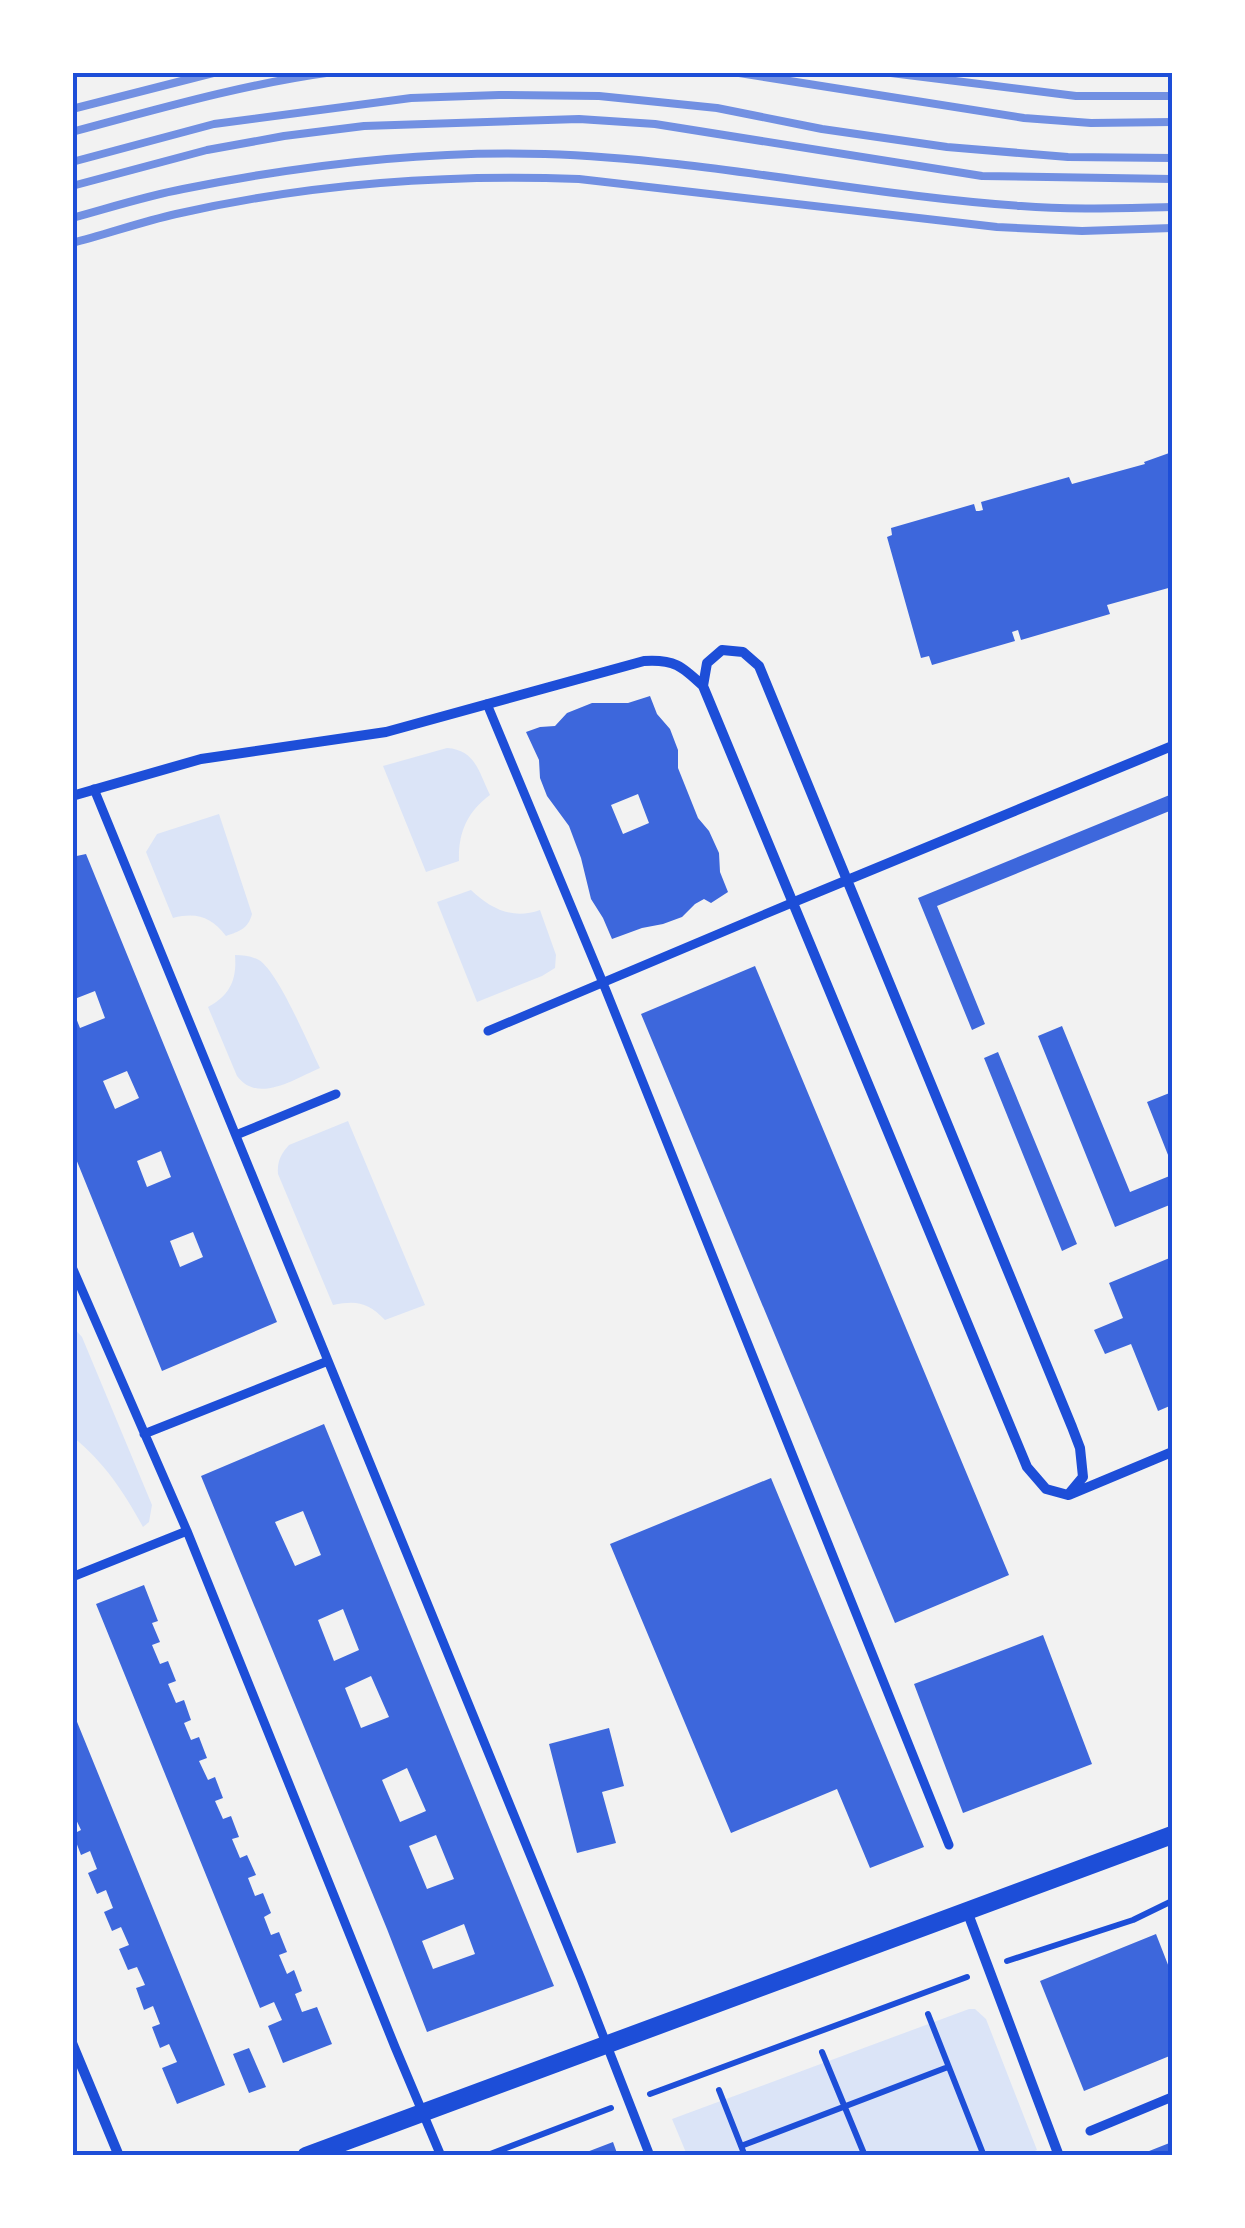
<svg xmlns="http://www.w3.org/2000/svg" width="1245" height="2228" viewBox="0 0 1245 2228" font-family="Barlow,sans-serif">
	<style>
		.green { fill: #dbe4f7 }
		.building { fill: #3d67dc; fill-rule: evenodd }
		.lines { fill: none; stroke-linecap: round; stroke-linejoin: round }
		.path { stroke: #1d4ed8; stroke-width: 6 }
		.pedestrian { stroke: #1d4ed8; stroke-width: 9 }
		.minor { stroke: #1d4ed8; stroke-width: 10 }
		.tertiary { stroke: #1d4ed8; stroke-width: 18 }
		.rail { stroke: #7290e2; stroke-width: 8 }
		.neatline { fill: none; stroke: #1d4ed8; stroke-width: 4 }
	</style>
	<rect width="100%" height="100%" fill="#f2f2f2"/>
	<!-- green -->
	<path class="green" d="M447,748C476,750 479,773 490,795C467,812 458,833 459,861L426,872L383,766Z
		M219,814L252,914C248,929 240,931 226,936C211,917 197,912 173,918L146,852L157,834Z
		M471,890C491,909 513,920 540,910L556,955L555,968L542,976L477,1002L437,902Z
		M235,955C243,955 251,956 259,960C279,973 308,1044 320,1068C294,1079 258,1104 237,1076L208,1007C230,995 237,980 235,955Z
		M348,1121L425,1305L385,1320C368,1302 356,1300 333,1305L278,1174C277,1161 281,1154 289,1145Z
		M73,1327L82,1337L152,1505L149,1522L143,1527C124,1492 104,1462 73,1437Z
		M969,2009H975L986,2019L1037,2150L1023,2156L687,2155L672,2119Z"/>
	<!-- building -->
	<path class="building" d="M1172,452V587L1107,605L1110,614L1021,640L1018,630L1012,632L1015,641L932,665L929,656L921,658L887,537L892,535L891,528L974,504L976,511H979L983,510L981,502L1069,477L1072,484L1145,464L1144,462Z
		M650,696L657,714L670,729L678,750V768L698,818L709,831L719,853L720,872L728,892L711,903L704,899L695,904L682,917L663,924L642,928L612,939L603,918L591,899L581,858L569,826L547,796L540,778L539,760L526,732L540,727L555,726L567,713L592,703H628ZM638,794L649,823L623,834L611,805Z
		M1172,794V810L937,906L985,1024L972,1030L918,898Z
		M86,854L277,1322L162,1371L72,1149V1008L80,1028L105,1018L95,991L72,1000V857ZM127,1071L139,1098L115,1109L103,1081ZM161,1151L171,1177L147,1187L137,1161ZM193,1232L203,1257L180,1267L170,1241Z
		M755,966L1009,1575L895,1623L641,1014Z
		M1062,1026L1130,1192L1172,1175V1204L1115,1227L1038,1036Z
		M998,1052L1077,1244L1062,1251L984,1058Z
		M1172,1092V1165L1147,1102Z
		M1172,1257V1405L1158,1411L1131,1344L1105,1354L1094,1330L1123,1318L1109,1283Z
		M324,1424L554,1986L427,2032L387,1929L201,1476ZM303,1511L321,1555L295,1566L275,1522ZM343,1609L359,1650L334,1661L318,1620ZM371,1676L389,1717L361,1728L345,1688ZM407,1768L426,1811L400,1822L382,1780ZM436,1835L454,1879L427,1889L409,1846ZM464,1924L475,1954L433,1969L422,1941Z
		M771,1478L924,1847L870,1868L837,1789L731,1833L610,1544Z
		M144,1585L158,1621L152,1623L160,1642L152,1645L160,1664L168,1661L176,1681L168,1684L176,1703L184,1700L191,1720L184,1723L191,1740L199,1737L207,1758L199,1761L208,1780L215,1777L223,1798L215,1801L223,1819L231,1816L239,1837L232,1839L240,1858L247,1855L256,1875L248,1878L255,1896L263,1893L271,1913L264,1917L271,1935L279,1932L287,1952L279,1955L287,1974L294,1970L302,1991L295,1994L302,2012L317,2007L332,2044L283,2063L268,2026L282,2020L274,2002L260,2008L96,1604Z
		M1043,1635L1092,1764L963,1813L914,1684Z
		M73,1712L225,2085L177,2104L162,2068L177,2062L169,2044L160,2048L152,2027L160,2024L153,2006L144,2010L136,1988L145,1985L137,1967L128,1970L119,1949L129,1945L121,1927L112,1931L104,1912L113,1908L106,1890L97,1894L88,1873L97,1869L90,1851L81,1855L73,1834L81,1830L72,1811Z
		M609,1728L624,1786L602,1792L616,1843L577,1853L549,1744Z
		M1156,1934L1172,1975V2055L1084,2091L1040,1981Z
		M249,2048L266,2087L249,2093L233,2054Z
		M613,2142L618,2156H579V2155Z
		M1172,2142V2156H1139V2155Z"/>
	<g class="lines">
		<!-- path -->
		<path class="path" d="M1007,1961L1133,1920L1172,1901
			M928,2014L984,2156
			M822,2052L865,2156
			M719,2090L745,2156
			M650,2094L967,1977
			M741,2146L948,2067
			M485,2156L611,2108"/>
		<!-- pedestrian -->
		<path class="pedestrian" d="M487,704L603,983L949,1845
			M94,789L581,1979L650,2156
			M488,1031L794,902
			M236,1135L336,1094
			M72,1267L187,1531L395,2047L441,2156
			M144,1434L328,1361
			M72,1577L187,1531
			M1090,2131L1172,2097"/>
		<!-- minor -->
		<path class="minor" d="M703,686L707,663L722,650L743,652L759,666L1072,1427L1080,1448L1083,1477L1068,1495
			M72,796L201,759L386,732L644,661C674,659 682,666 703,686L1027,1467L1046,1489L1068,1495
			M794,902L1172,746
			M1069,1495L1172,1452
			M967,1911L1059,2156
			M72,2043L119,2156"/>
		<!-- tertiary -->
		<path class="tertiary" d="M306,2156L1172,1835"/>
		<!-- rail -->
		<path class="rail" d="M733,72L1024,118L1091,123L1172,122
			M883,72L1076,96H1172
			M72,109L217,72
			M72,132C158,109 244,84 333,72
			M72,162L214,124L411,98L499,95L599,96L717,108L822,129L947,147L1068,157L1172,158
			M72,186L207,150L284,136L364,126L579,119L655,124L982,176L1172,179
			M72,218C109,208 146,196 183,189C302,165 423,150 545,154C705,159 861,195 1021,206C1071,210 1122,208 1172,207
			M72,243C107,234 141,222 176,214C308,184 444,174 579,179L997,227L1082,231L1172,228"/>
	</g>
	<!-- border -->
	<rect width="1245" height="2228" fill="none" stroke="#ffffff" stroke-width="150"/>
	<rect x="75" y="75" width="1095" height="2078" class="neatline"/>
</svg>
